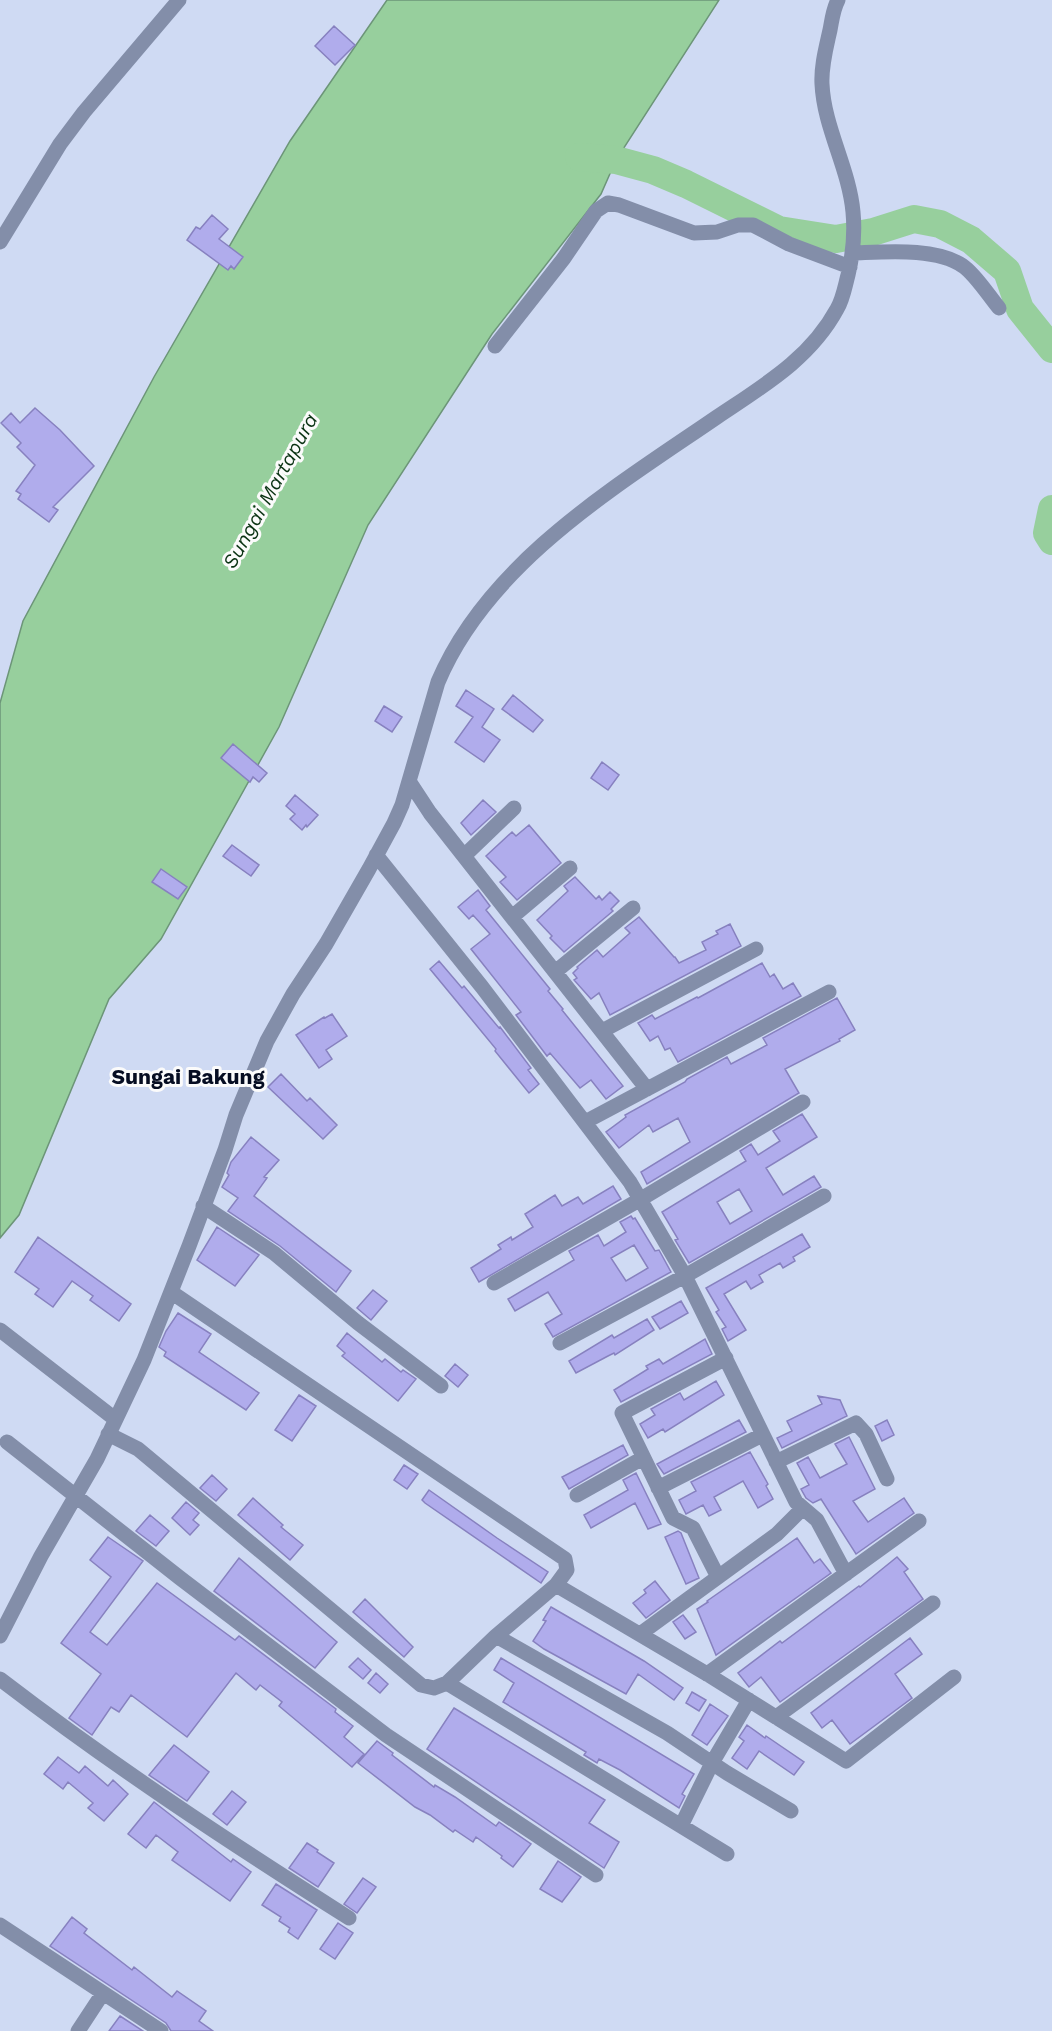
<svg xmlns="http://www.w3.org/2000/svg" width="1052" height="2031" viewBox="0 0 1052 2031" font-family="'Work Sans',sans-serif">
	<style>
		.water { fill: #97cf9d; stroke: #6c9578; stroke-width: 1.5 }
		.lines { fill: none; stroke-linecap: round; stroke-linejoin: round }
		.river { stroke: #97cf9d; stroke-width: 28 }
		.building { fill: #b0acec; stroke: #8781bf; stroke-width: 1.5; fill-rule: evenodd }
		.minor { stroke: #838ea9; stroke-width: 15 }
		.labels { text-anchor: middle; dominant-baseline: central; stroke-width: 6; stroke-linejoin: round; paint-order: stroke }
		.water-label { font-size: 20px; font-style: italic; fill: #0a3313; stroke: #fbfbfb }
		.quarter-label { font-size: 21px; font-weight: bold; fill: #060d22; stroke: #fbfbfb }
	</style>
	<rect width="100%" height="100%" fill="#cfdaf3"/>
	<!-- water -->
	<path class="water" d="M387,0H719L616,160L601,194L492,334L368,525L279,727L161,939L109,999L19,1215L0,1238V703L23,621L154,377L290,141Z"/>
	<g class="lines">
		<!-- river -->
		<path class="river" d="M579,157L616,160L653,170L686,184L779,230L836,239L873,232L914,219L940,224L971,240L1007,271L1020,309L1052,349
			M1052,509L1047,533L1052,541"/>
	</g>
	<!-- building -->
	<path class="building" d="M334,26L355,45L335,65L315,46Z
		M212,215L228,229L219,239L243,257L234,269L231,266L228,270L187,240L196,227L200,229Z
		M35,408L60,430L94,466L53,507L58,510L49,522L18,499L21,494L16,491L35,465L17,447L21,443L1,423L11,413L20,423Z
		M466,690L494,709L482,727L500,740L484,762L455,742L473,717L456,706Z
		M513,695L543,720L533,732L502,709Z
		M384,706L402,717L392,732L375,721Z
		M233,744L267,773L259,782L253,777L250,782L221,758Z
		M602,762L619,775L608,790L591,778Z
		M295,795L318,815L307,827L306,825L302,830L290,819L295,814L286,806Z
		M483,800L496,812L471,835L461,823Z
		M529,825L561,863L517,900L500,882L506,877L486,856L512,832L516,836Z
		M232,845L259,865L251,876L223,856Z
		M161,869L187,887L178,899L152,882Z
		M575,877L596,899L599,896L602,900L610,892L619,901L611,909L613,911L564,952L550,938L552,936L537,920L568,891L564,886Z
		M478,890L490,906L486,910L550,989L548,991L563,1009L562,1010L623,1086L606,1099L591,1080L580,1088L550,1053L547,1056L516,1015L521,1012L471,949L490,934L473,915L469,919L458,907Z
		M639,917L674,957H675L679,963L706,950L702,942L718,934L716,931L730,924L741,946L610,1015L599,993L591,999L574,980L577,978L573,973L578,968L577,967L597,950L603,957L630,933L625,928Z
		M439,961L462,988L464,986L499,1028L500,1027L531,1068L528,1070L539,1084L529,1093L495,1051L496,1049L430,969Z
		M762,963L770,977L774,974L783,989L793,983L801,996L678,1062L670,1048L665,1050L658,1036L650,1041L638,1023L652,1015L655,1019L697,997L698,998Z
		M837,998L855,1030L839,1039L840,1041L785,1069L799,1093L647,1184L641,1172L690,1142L678,1118L653,1132L649,1125L619,1148L606,1132L626,1117L625,1115L685,1082L687,1079L727,1057L731,1064L767,1045L763,1038Z
		M332,1014L347,1036L326,1050L332,1059L319,1068L296,1035L324,1017L325,1018Z
		M281,1074L307,1101L310,1098L337,1125L323,1139L268,1087Z
		M802,1114L817,1137L766,1168L783,1195L814,1176L821,1187L689,1263L675,1240L678,1239L662,1212L746,1161L740,1151L751,1144L758,1155L780,1141L773,1131ZM739,1189L752,1211L730,1224L717,1202Z
		M251,1137L279,1160L264,1177L267,1178L254,1196L351,1271L336,1292L280,1246L228,1211L238,1198L222,1187L229,1175L227,1173L231,1162Z
		M613,1186L621,1199L479,1282L471,1268L501,1249L498,1245L511,1237L512,1240L533,1227L525,1214L555,1195L562,1206L578,1197L583,1204Z
		M631,1216L633,1219L635,1218L655,1251L659,1250L671,1272L553,1337L545,1324L562,1314L548,1292L515,1311L508,1299L574,1260L569,1251L598,1235L604,1246L626,1232L620,1222ZM634,1245L648,1268L626,1281L611,1258Z
		M217,1227L259,1255L235,1286L197,1260Z
		M802,1234L810,1247L793,1257L795,1261L783,1268L780,1263L759,1275L763,1282L751,1289L746,1281L724,1294L746,1330L728,1341L722,1329L726,1327L716,1312L719,1310L706,1288Z
		M38,1237L131,1304L119,1321L90,1300L93,1296L72,1281L53,1307L35,1294L39,1289L15,1272Z
		M373,1290L387,1301L371,1320L357,1308Z
		M681,1301L688,1313L660,1329L652,1317Z
		M178,1313L211,1334L199,1352L259,1393L246,1410L164,1356L166,1352L159,1347L166,1331Z
		M647,1319L654,1330L615,1355L614,1353L608,1356L576,1373L569,1361L612,1335L614,1338Z
		M347,1333L382,1362L385,1359L401,1372L403,1370L416,1379L398,1401L342,1356L345,1353L337,1346Z
		M705,1339L712,1354L621,1402L614,1390L648,1369L646,1366L659,1359L663,1364Z
		M455,1364L468,1375L458,1387L445,1376Z
		M716,1381L724,1395L665,1432L663,1429L648,1438L640,1424L655,1415L651,1409L680,1393L684,1400Z
		M299,1395L316,1406L292,1441L275,1430Z
		M818,1396L840,1400L847,1416L782,1448L777,1438L792,1431L787,1421L822,1404Z
		M739,1420L746,1432L664,1474L657,1464Z
		M887,1420L894,1435L882,1441L875,1426Z
		M849,1437L875,1489L853,1501L868,1522L904,1498L914,1513L856,1554L821,1499L813,1503L806,1498L801,1489L809,1485L797,1463L808,1457L820,1478L847,1464L835,1444Z
		M623,1445L628,1455L569,1489L562,1477Z
		M750,1452L768,1484L766,1486L773,1499L758,1508L743,1481L714,1497L721,1510L709,1516L703,1505L686,1514L679,1500L696,1491L691,1482Z
		M404,1465L418,1474L407,1489L394,1480Z
		M636,1473L661,1524L648,1529L635,1503L591,1528L584,1515L628,1490L623,1480Z
		M212,1475L227,1489L216,1501L200,1488Z
		M429,1490L497,1538L548,1572L541,1583L425,1503L422,1500Z
		M253,1498L283,1525L281,1527L303,1545L290,1560L238,1515Z
		M186,1502L199,1513L193,1520L199,1525L190,1535L172,1518Z
		M150,1515L169,1531L156,1546L136,1531Z
		M678,1531L681,1533L699,1578L686,1584L665,1537Z
		M108,1537L143,1561L90,1632L107,1645L157,1583L235,1640L239,1636L336,1709L335,1712L353,1726L344,1737L364,1754L352,1767L279,1706L282,1702L260,1685L256,1690L236,1673L187,1737L131,1695L119,1712L111,1707L92,1735L69,1718L101,1674L61,1643L111,1577L90,1560Z
		M797,1538L814,1563L820,1559L831,1573L716,1655L697,1609L708,1602L707,1601Z
		M897,1557L908,1569L904,1572L923,1599L780,1702L761,1677L749,1687L738,1673L780,1641L782,1643L859,1586L860,1587Z
		M239,1558L337,1642L315,1668L214,1591Z
		M655,1581L670,1600L646,1618L633,1603L646,1593L644,1590Z
		M365,1599L413,1647L404,1657L353,1612Z
		M551,1607L644,1661L683,1688L674,1700L638,1674L626,1694L544,1649L533,1641L546,1621L543,1620Z
		M683,1615L696,1632L685,1639L673,1622Z
		M910,1638L922,1654L895,1674L912,1698L850,1744L832,1720L822,1728L811,1713Z
		M358,1658L371,1670L363,1679L349,1667Z
		M501,1658L694,1774L682,1794L685,1796L679,1808L620,1770L599,1759L597,1763L584,1755L586,1752L503,1702L514,1683L494,1670Z
		M376,1673L388,1684L380,1693L368,1683Z
		M692,1692L706,1700L699,1711L686,1703Z
		M710,1704L728,1716L707,1745L692,1735Z
		M454,1708L605,1800L589,1823L619,1842L604,1868L427,1749Z
		M747,1725L765,1738L766,1736L804,1762L794,1775L759,1751L747,1769L732,1758L744,1741L739,1737Z
		M377,1741L393,1753L392,1755L434,1787L435,1785L455,1797L496,1826L499,1822L531,1844L513,1867L501,1858L502,1856L476,1837L473,1842L455,1830L453,1832L430,1815L415,1807L358,1763Z
		M174,1745L209,1772L187,1801L149,1775Z
		M58,1757L79,1773L85,1766L108,1786L113,1780L128,1794L104,1821L88,1808L93,1803L68,1782L63,1789L44,1774Z
		M232,1791L246,1802L227,1825L213,1814Z
		M154,1802L231,1862L233,1859L251,1872L230,1901L172,1860L178,1852L156,1835L146,1848L128,1834Z
		M307,1843L318,1850L317,1852L334,1863L318,1887L289,1868Z
		M558,1861L581,1877L562,1902L540,1889Z
		M363,1878L376,1887L357,1913L344,1904Z
		M276,1884L317,1910L298,1939L288,1932L290,1928L279,1921L281,1917L262,1905Z
		M72,1917L87,1929L84,1933L132,1970L134,1967L172,1997L177,1991L206,2011L199,2021L213,2031H171L166,2023L50,1946Z
		M338,1923L353,1933L335,1959L320,1949Z
		M120,2016L143,2031H109Z"/>
	<g class="lines">
		<!-- minor -->
		<path class="minor" d="M0,242L60,144L84,112L179,0
			M853,253C884,252 936,247 963,266C975,274 989,296 999,308
			M495,346L564,258L596,211L608,203L619,205L694,233L717,232L738,225H753L789,244L850,267
			M409,781L430,813L647,1089
			M376,855L482,987L630,1182L685,1276L796,1502L817,1520L846,1574
			M464,856L514,808
			M512,917L570,868
			M555,972L633,908
			M602,1031L756,949
			M585,1122L829,992
			M203,1206L274,1253L358,1323L441,1386
			M494,1283L641,1199L803,1102
			M0,1330L115,1419
			M560,1343L685,1276L824,1196
			M108,1434L138,1449L421,1685L434,1688L447,1683L496,1636L556,1585L567,1570L565,1559L171,1292
			M7,1442L180,1578L386,1735L596,1875
			M776,1462L856,1423L866,1434L887,1479
			M658,1488L762,1435
			M577,1495L643,1458
			M718,1577L693,1528L673,1518L622,1413L726,1358
			M556,1585L707,1674L846,1761L954,1677
			M640,1634L777,1534L803,1508
			M0,1636L41,1556L97,1459L144,1360L189,1246L225,1150L236,1115L267,1041L293,994L326,944L369,869L394,823L402,805L438,682C488,563 615,487 717,417C763,386 810,359 837,309C843,299 845,286 848,275C853,254 855,233 853,212C849,168 824,128 822,84C821,66 826,48 830,30C832,20 833,9 838,0
			M496,1636L667,1733L727,1773L791,1811
			M707,1674L919,1521
			M0,1679C112,1765 229,1842 349,1918
			M447,1683L727,1854
			M776,1717L933,1603
			M681,1826L712,1763L749,1700
			M0,1925L161,2031
			M78,2031L103,1993"/>
	</g>
	<g class="labels">
		<!-- water labels -->
		<g class="water-label">
			<text transform="translate(270 491) rotate(-61)">Sungai Martapura</text>
		</g>
		<!-- quarter labels -->
		<g class="quarter-label">
			<text x="188" y="1076">Sungai Bakung</text>
		</g>
	</g>
</svg>
